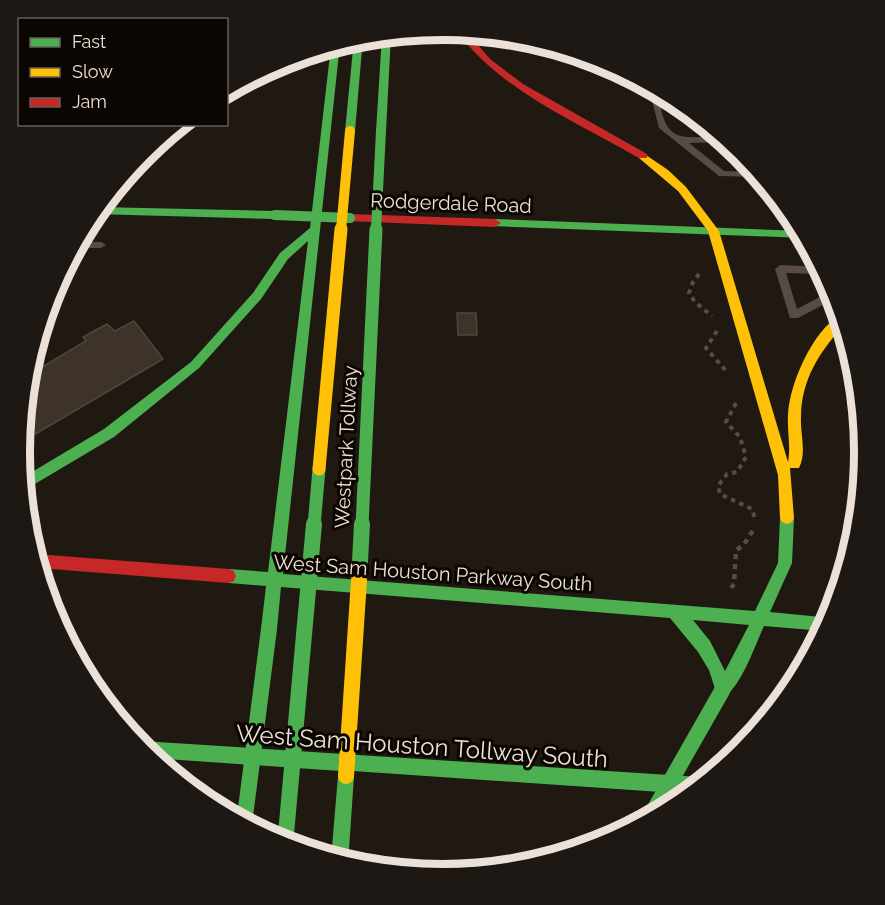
<svg xmlns="http://www.w3.org/2000/svg" width="885" height="905" viewBox="0 0 885 905" font-family="Raleway,sans-serif">
	<style>
		.building { fill: #3d3328; stroke: #4e4741; stroke-width: 1.5 }
		.lines { fill: none; stroke-linecap: round; stroke-linejoin: round }
		.path-far1 { stroke: #574d48; stroke-width: 4; stroke-dasharray: 4.5 4.5; stroke-linecap: butt }
		.path { stroke: #574d48; stroke-width: 4.5; stroke-dasharray: 5 5; stroke-linecap: butt }
		.lane { fill: #584a45; fill-rule: evenodd }
		.fast { fill: #4caf50; fill-rule: evenodd }
		.slow { fill: #ffc107; fill-rule: evenodd }
		.jam { fill: #c62828; fill-rule: evenodd }
		.fast-bridge-far2 { stroke: #4caf50; stroke-width: 10 }
		.fast-bridge-far1 { stroke: #4caf50; stroke-width: 13 }
		.fast-bridge { stroke: #4caf50; stroke-width: 16 }
		.slow-bridge-far2 { stroke: #ffc107; stroke-width: 10 }
		.slow-bridge-far1 { stroke: #ffc107; stroke-width: 13 }
		.slow-bridge { stroke: #ffc107; stroke-width: 16 }
		.labels { text-anchor: middle; dominant-baseline: central; stroke-width: 6; stroke-linejoin: round; paint-order: stroke }
		.street-label { font-size: 20px; fill: #ebe1d8; stroke: #0b0602 }
		.near-street-label { font-size: 24px; fill: #ebe1d8; stroke: #0b0602 }
		.rim { fill: none; stroke: #ebe1d8; stroke-width: 8 }
	</style>
	<rect width="100%" height="100%" fill="#201911"/>
	<!-- building -->
	<path class="building" d="M457,313H476L477,335H458Z
		M134,321L163,359L20,443L27,376L86,341L83,337L107,324L115,331Z"/>
	<g class="lines">
		<!-- path-far1 -->
		<path class="path-far1" d="M699,274L693,282L689,293L695,302L712,316
			M717,331L706,348L727,372
			M736,403L726,422L740,437L746,457L737,472L727,474L718,486L720,494L752,509L755,519"/>
		<!-- path -->
		<path class="path" d="M731,588L734,584L736,550L743,546L755,527"/>
		<!-- lane -->
		<path class="lane" d="M650,86L658,90C660,100 661,115 666,124C679,149 711,128 728,142L689,143L724,171L757,172L761,177L719,176L659,128L649,88Z
			M128,172L131,174L120,193H114L112,191Z
			M78,242H101L106,245L101,248H74Z
			M780,265L821,267L824,274L786,273L797,309L833,290L836,298L798,318H790L775,269Z
			M48,319L53,323L44,342L43,345L34,348L44,320Z"/>
		<!-- fast -->
		<path class="fast" d="M382,35H391L386,131L381,134L376,131Z
			M363,37L355,131L350,134L345,131L354,39Z
			M340,44L283,574L755,611L778,563L780,518L782,514L787,512L792,514L794,518L792,563L770,612L831,618L824,631L764,626C756,643 740,690 723,697L717,695L709,670L698,652L670,618L281,587L277,629L274,634L269,636L264,634L261,629L266,586L229,583L224,581L222,576L224,571L229,569L268,572L308,241L288,259L261,299L199,368L114,437L23,491L22,478L104,429L191,362L253,293L280,253L310,228L331,46ZM693,620L749,625L725,671L710,641Z
			M99,207L275,211L280,215L275,219L94,214Z
			M495,219L801,231L805,238L491,226V220Z
			M142,741L700,777L706,781L690,794L353,771L354,776L348,864L331,859L338,776L340,771L151,758L136,743Z"/>
		<!-- slow -->
		<path class="slow" d="M643,153L668,170L686,187L719,231L788,462C791,446 787,431 788,415C789,385 813,329 841,315L844,325C820,351 801,380 801,417C800,434 807,452 799,468H790L794,518L792,522L787,524L782,522L780,518L778,475L708,231L678,191L639,158V154Z"/>
		<!-- jam -->
		<path class="jam" d="M457,31L467,32L490,59L523,84L647,154V158H639C578,123 498,89 457,31Z
			M350,214L495,219L501,223L495,227L346,221V215Z
			M36,554L229,569L234,571L236,576L234,581L229,583L38,568L34,555Z"/>
		<!-- fast-bridge-far2 -->
		<path class="fast-bridge-far2" d="M275,215L350,218
			M376,230L381,131"/>
		<!-- fast-bridge-far1 -->
		<path class="fast-bridge-far1" d="M314,526L319,469
			M362,526L376,229"/>
		<!-- fast-bridge -->
		<path class="fast-bridge" d="M359,580L362,524
			M649,819L723,689
			M244,824L269,629
			M285,845L314,524"/>
		<!-- slow-bridge-far2 -->
		<path class="slow-bridge-far2" d="M341,230L350,131"/>
		<!-- slow-bridge-far1 -->
		<path class="slow-bridge-far1" d="M319,469L341,229"/>
		<!-- slow-bridge -->
		<path class="slow-bridge" d="M346,776L359,580"/>
	</g>
	<g class="labels">
		<!-- street labels -->
		<g class="street-label">
			<text transform="translate(451 203) rotate(2)">Rodgerdale Road</text>
			<text transform="translate(346 447) rotate(-87)">Westpark Tollway</text>
			<text transform="translate(433 573) rotate(4)">West Sam Houston Parkway South</text>
		</g>
		<!-- near-street labels -->
		<g class="near-street-label">
			<text transform="translate(422 746) rotate(4)">West Sam Houston Tollway South</text>
		</g>
	</g>
	<!-- crop -->
	<path d="M0 0H885V905H0ZM30 452a412 412 0 1 1 824 0a412 412 0 1 1-824 0Z" fill="#1d1813" fill-rule="evenodd"/>
	<path class="rim" d="M30 452a412 412 0 1 1 824 0a412 412 0 1 1-824 0Z"/>
	<!-- legend -->
	<rect x="18" y="18" width="210" height="108" fill="#0b0602" stroke="#655e58" stroke-width="1.5"/>
	<rect x="30" y="38" width="30" height="9" fill="#4caf50" stroke="#655e58" stroke-width="1.5"/>
	<text x="72" y="48" font-size="18" fill="#ebe1d8">Fast</text>
	<rect x="30" y="68" width="30" height="9" fill="#ffc107" stroke="#655e58" stroke-width="1.5"/>
	<text x="72" y="78" font-size="18" fill="#ebe1d8">Slow</text>
	<rect x="30" y="98" width="30" height="9" fill="#c62828" stroke="#655e58" stroke-width="1.5"/>
	<text x="72" y="108" font-size="18" fill="#ebe1d8">Jam</text>
</svg>
